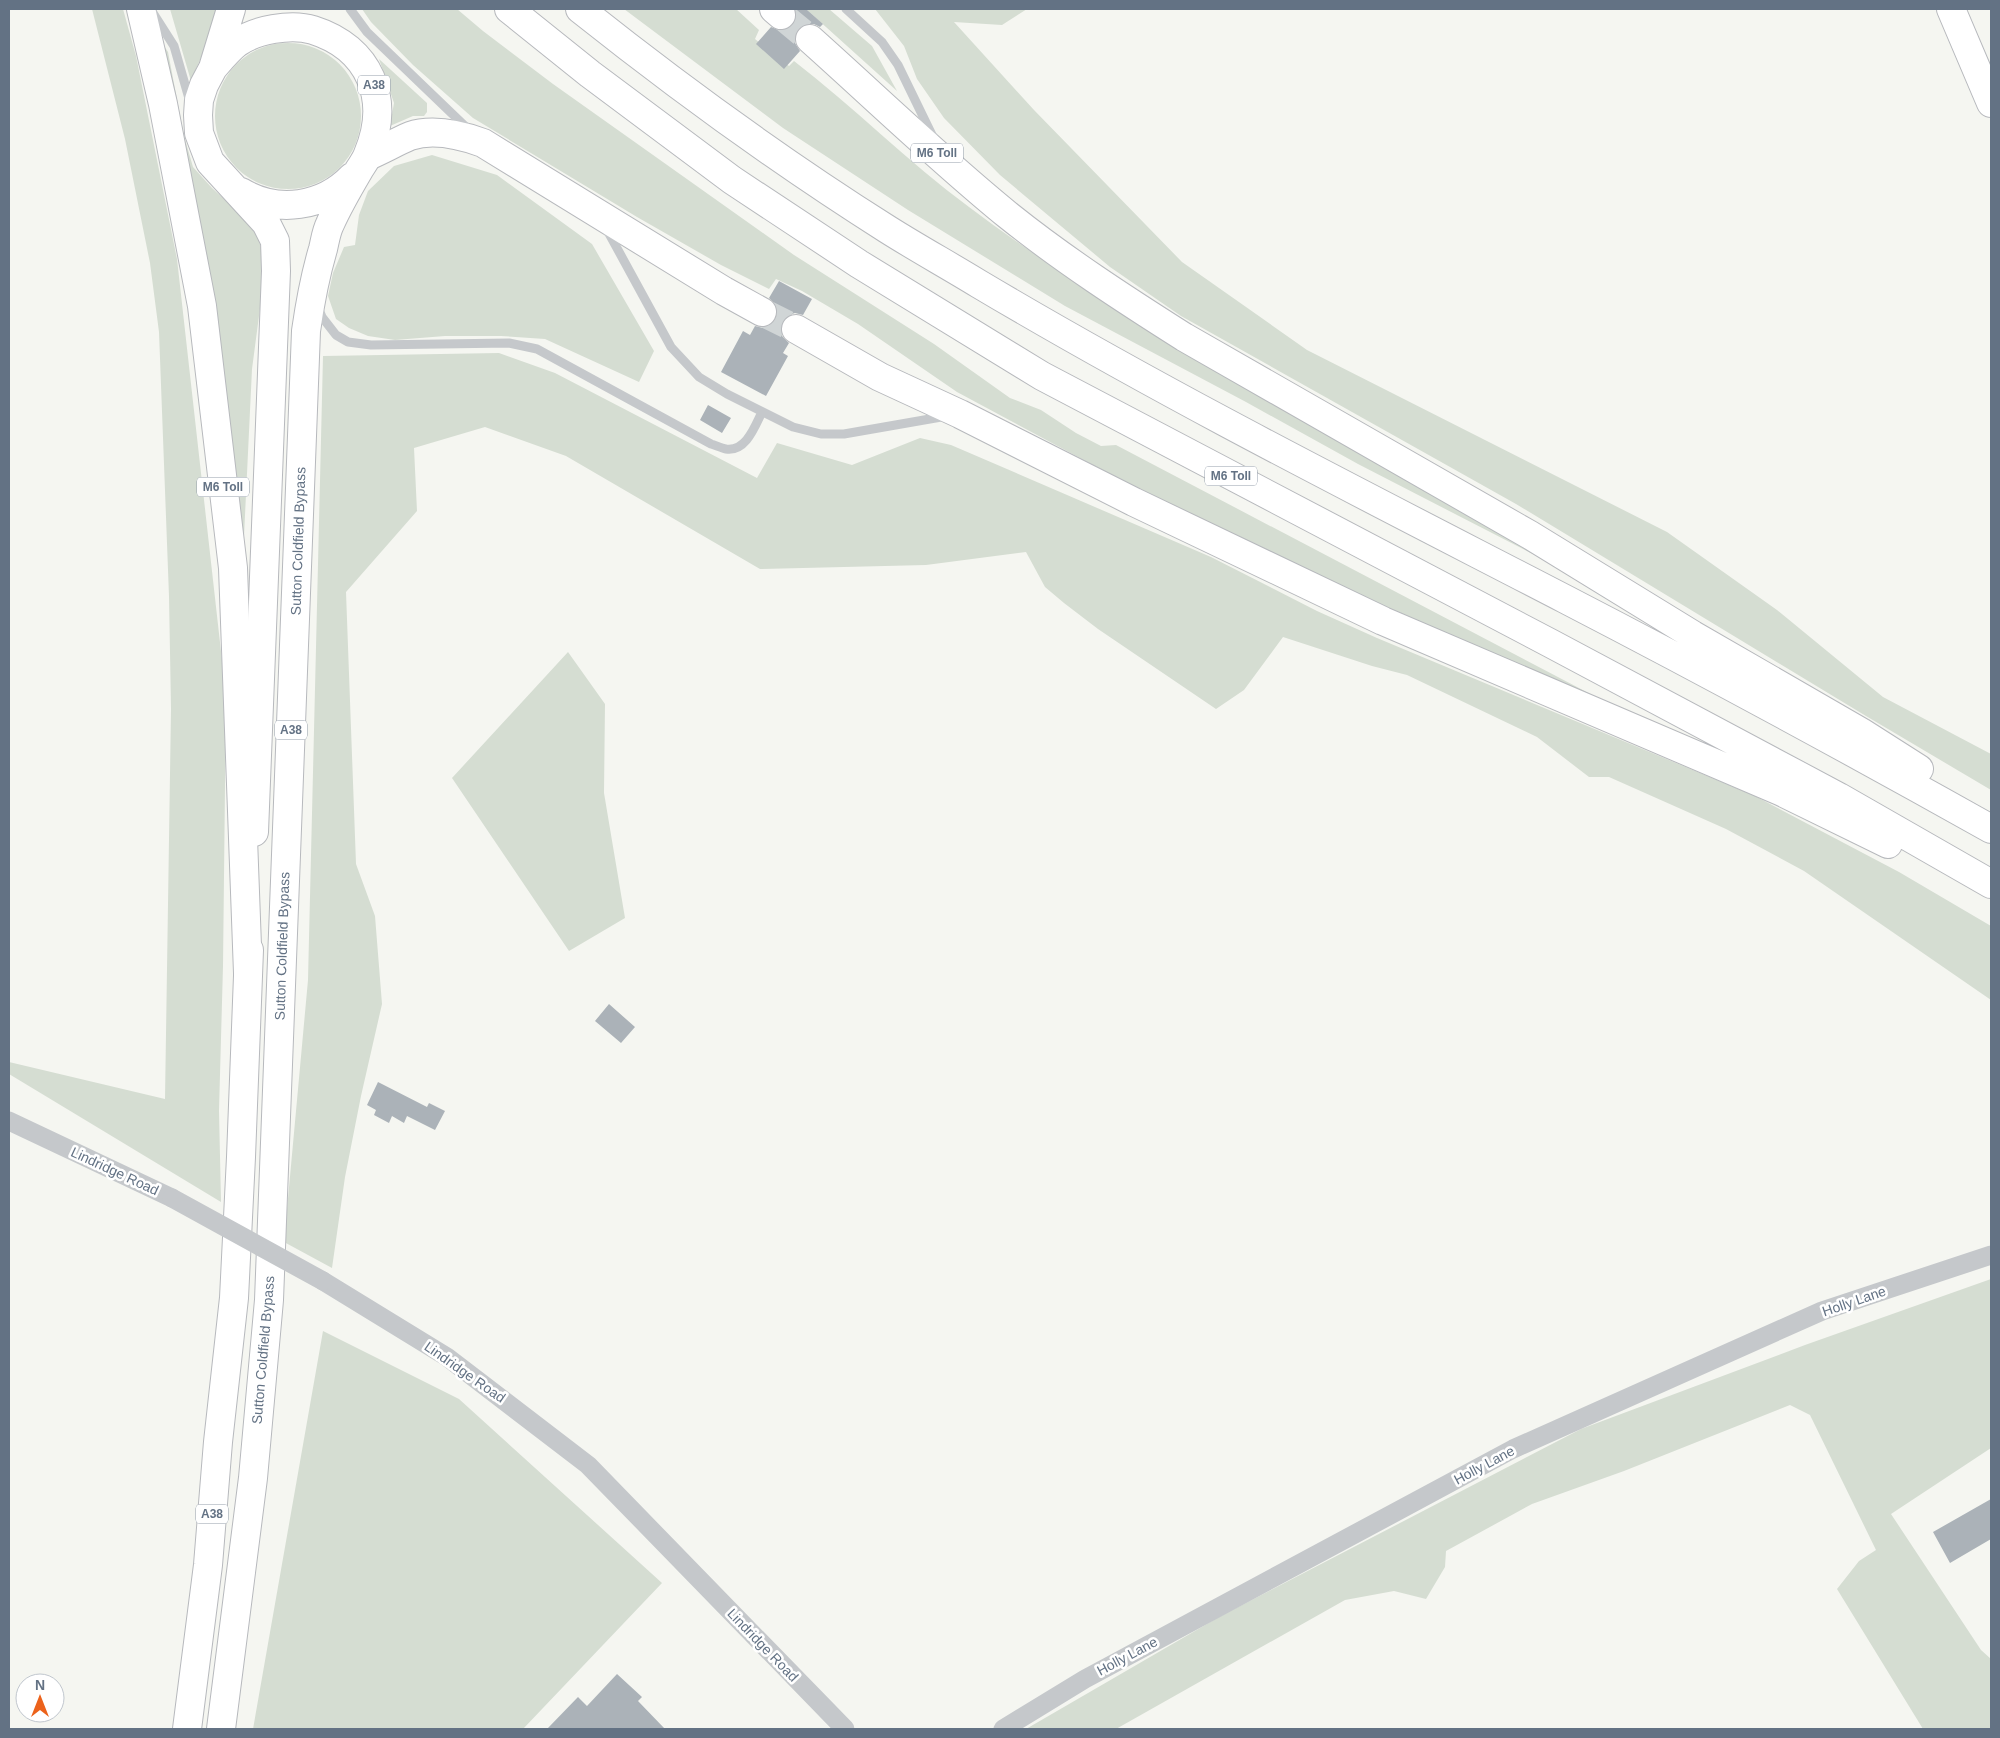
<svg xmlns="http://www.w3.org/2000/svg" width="2000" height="1738" viewBox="0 0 2000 1738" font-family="Arial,sans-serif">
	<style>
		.green { fill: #d5ddd2 }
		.building { fill: #abb2b8 }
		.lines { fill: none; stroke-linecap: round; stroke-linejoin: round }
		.motorway-tunnel { stroke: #d0d5d6; stroke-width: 28; stroke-dasharray: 28 14; stroke-linecap: butt }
		.trunk-casing { stroke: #b7b9bd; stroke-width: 30 }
		.motorway-casing { stroke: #b7b9bd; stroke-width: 30 }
		.service { stroke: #c5c8cb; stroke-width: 9 }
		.minor { stroke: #c5c8cb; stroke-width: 19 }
		.trunk { stroke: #fff; stroke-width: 28 }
		.motorway { stroke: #fff; stroke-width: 28 }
		.minor-bridge { stroke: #c5c8cb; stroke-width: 19 }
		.labels { text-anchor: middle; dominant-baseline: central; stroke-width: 5; stroke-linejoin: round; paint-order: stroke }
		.shield { fill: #fff; stroke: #929ca9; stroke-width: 1 }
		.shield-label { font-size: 12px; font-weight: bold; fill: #637284 }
		.street-label { font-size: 14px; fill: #637284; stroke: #fff }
	</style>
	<rect width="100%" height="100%" fill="#f5f6f1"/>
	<!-- green -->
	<path class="green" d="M92,9H123L136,56L177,259L226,696L223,966L219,1111L221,1202L9,1074V1062L165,1099L171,709L169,596L159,332L150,263L125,139Z
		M170,9H216L213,29L191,81Z
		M362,9H457L483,31L553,84L794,255L934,344L1010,398L1041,410L1076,433L1101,446L1116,445L1598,698L1597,700L1409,621L1179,511L957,392L858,324L802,291L776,279L769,289L721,265L637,217L473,118L413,65L371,22Z
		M624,9H736L759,30L755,39L789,66L794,61C854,107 908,162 969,207C1018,244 1070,278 1122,311L1587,582L1358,464L1246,402L1065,306L908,210L783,128Z
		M806,9H829L872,46L897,91Z
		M875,9H1027L1002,25L954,22L1034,110L1182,262L1307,350L1667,532L1777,610L1883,697L1991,754V790L1866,716L1516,504L1181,316L1110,267L1000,175L944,118L917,79L904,46Z
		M155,32L168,52L184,136L193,167L212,188L247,220L258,238L266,263L252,369L242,578L231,431L196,208Z
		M215 116a73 73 0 1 1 146 0a73 73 0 1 1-146 0Z
		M379,59L427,103V112L424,116H413L390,126L394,103Z
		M432,155L497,175L592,244L654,351L639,382L545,339L501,336H445L395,340L368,336L349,328L336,319L328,296L333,273L344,247L355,245L359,215L368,191L394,166Z
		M499,353L555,373L757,478L777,443L852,465L920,438L951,445L1211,557L1317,611L1377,638L1755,796L1899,872L1991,926V1000L1804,871L1726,829L1609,777H1589L1537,737L1407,675L1372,666L1283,637L1244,690L1216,709L1098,629L1064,603L1045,587L1026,552L926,565L760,569L566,456L485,427L414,448L417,511L346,592L356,864L375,916L382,1004L361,1096L345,1177L332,1268L284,1242L308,980L323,356Z
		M568,652L605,704L604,793L625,918L569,951L452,778Z
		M1991,1279V1448L1891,1514L1981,1650L1991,1659V1729H1923L1837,1589L1859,1561L1876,1550L1810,1415L1790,1405L1624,1471L1532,1504L1446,1551L1445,1567L1426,1599L1394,1591L1345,1600L1116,1729H1026L1219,1617L1581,1429L1805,1345Z
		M323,1331L459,1399L662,1583L523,1729H253Z"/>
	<!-- building -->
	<path class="building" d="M795,9H806L823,24L820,27L814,24H806L798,29L795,36V43L800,51L784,69L756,44L771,27L779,30H786L792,26L796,17Z
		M779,281L812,299L803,315L795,313L789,315L782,322L780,330L782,336L789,343L783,353L788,356L766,396L721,372L743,331L750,335L755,326L763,328L770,325L775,320L778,311L775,304L769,298Z
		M708,405L731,418L722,433L700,420Z
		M609,1004L635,1027L621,1043L595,1021Z
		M378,1082L427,1107L429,1103L445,1111L435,1130L407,1116L404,1123L392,1116L389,1123L374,1115L376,1110L367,1105Z
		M1991,1499V1539L1950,1563L1933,1532Z
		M617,1674L642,1697L638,1701L665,1729H547L578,1697L587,1706Z"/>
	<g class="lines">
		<!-- motorway-tunnel -->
		<path class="motorway-tunnel" d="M781,15L810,39
			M762,312L796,329"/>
		<defs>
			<path id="trunk" d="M231,9L213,68L204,85L199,100L198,115L199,133L210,162L266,223L275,241L276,271L254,832
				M1951,9L1991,103
				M213,68C220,60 228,50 237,43C255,30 291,23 313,30C370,48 391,99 368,154C366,160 362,165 359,170C349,187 338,206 330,224C326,232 325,241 323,249C315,276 310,303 306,331L269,1300L253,1478L221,1729
				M241,192C278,214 323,207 352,177
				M187,1729L208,1565L218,1442L234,1298L241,1157L249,950"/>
			<path id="motorway" d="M141,9L163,104L202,306L233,568L248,973
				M509,9L590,74L732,180L859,264L1042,376L1550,643L1839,797L1991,884
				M580,9C678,87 781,162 887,229C917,248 948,265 979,284C1169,397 1368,497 1565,599C1708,673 1850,750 1991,829
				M774,9L781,15
				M810,39C876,98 940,160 1009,216C1064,260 1124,299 1184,337L1530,535L1693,635L1861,732L1919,769
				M368,156C382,150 396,142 410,136C434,128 461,135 483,143L724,291L762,312
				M796,329L880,377L960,414L1134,502L1383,621L1782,792L1888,844"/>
		</defs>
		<!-- trunk casing -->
		<use href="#trunk" class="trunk-casing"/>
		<!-- motorway casing -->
		<use href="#motorway" class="motorway-casing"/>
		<!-- service -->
		<path class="service" d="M350,9L367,32L468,129
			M846,9L882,42L898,65L934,139
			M153,13L174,46L190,102
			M606,228L671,347L699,377L727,394L793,427L821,434H844L947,416
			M318,307L322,317L336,335L348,342L371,345L509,343L537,349L711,444C715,445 721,448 726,449C746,452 755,426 762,412"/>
		<!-- minor -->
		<path class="minor" d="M9,1121L172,1198
			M323,1281L447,1357L588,1465L845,1729
			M1003,1729L1085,1679L1513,1449L1822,1311L1991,1255"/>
		<!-- trunk -->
		<use href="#trunk" class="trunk"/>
		<!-- motorway -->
		<use href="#motorway" class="motorway"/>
		<!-- minor-bridge -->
		<path class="minor-bridge" d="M172,1198L323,1281"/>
	</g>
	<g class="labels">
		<!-- shield labels -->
		<g class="shield">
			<rect x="358" y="75.5" width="32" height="19" rx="4"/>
			<rect x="911" y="143.5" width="52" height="19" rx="4"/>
			<rect x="1205" y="466.5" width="52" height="19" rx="4"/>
			<rect x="197" y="477.5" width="52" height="19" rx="4"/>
			<rect x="275" y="720.5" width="32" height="19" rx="4"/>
			<rect x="196" y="1504.5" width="32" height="19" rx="4"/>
		</g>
		<g class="shield-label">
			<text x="374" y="85">A38</text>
			<text x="937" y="153">M6 Toll</text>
			<text x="1231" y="476">M6 Toll</text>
			<text x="223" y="487">M6 Toll</text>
			<text x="291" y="730">A38</text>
			<text x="212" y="1514">A38</text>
		</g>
		<!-- street labels -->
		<g class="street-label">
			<text transform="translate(298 541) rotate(-88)">Sutton Coldfield Bypass</text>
			<text transform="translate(282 946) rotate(-88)">Sutton Coldfield Bypass</text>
			<text transform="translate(115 1171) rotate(25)">Lindridge Road</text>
			<text transform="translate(1854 1301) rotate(-19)">Holly Lane</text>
			<text transform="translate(263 1350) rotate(-85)">Sutton Coldfield Bypass</text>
			<text transform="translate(465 1372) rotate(35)">Lindridge Road</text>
			<text transform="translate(1484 1465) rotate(-28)">Holly Lane</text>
			<text transform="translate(763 1645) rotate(46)">Lindridge Road</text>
			<text transform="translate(1127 1656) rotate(-28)">Holly Lane</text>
		</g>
	</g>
	<!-- border -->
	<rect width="2000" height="1738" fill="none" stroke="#637284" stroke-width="20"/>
	<!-- north arrow -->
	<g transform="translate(40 1698)"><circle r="24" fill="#ffffff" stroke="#c1c7ce"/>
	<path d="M0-4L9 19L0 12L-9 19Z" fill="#ec621b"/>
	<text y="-8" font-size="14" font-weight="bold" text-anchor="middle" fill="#637284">N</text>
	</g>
</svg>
